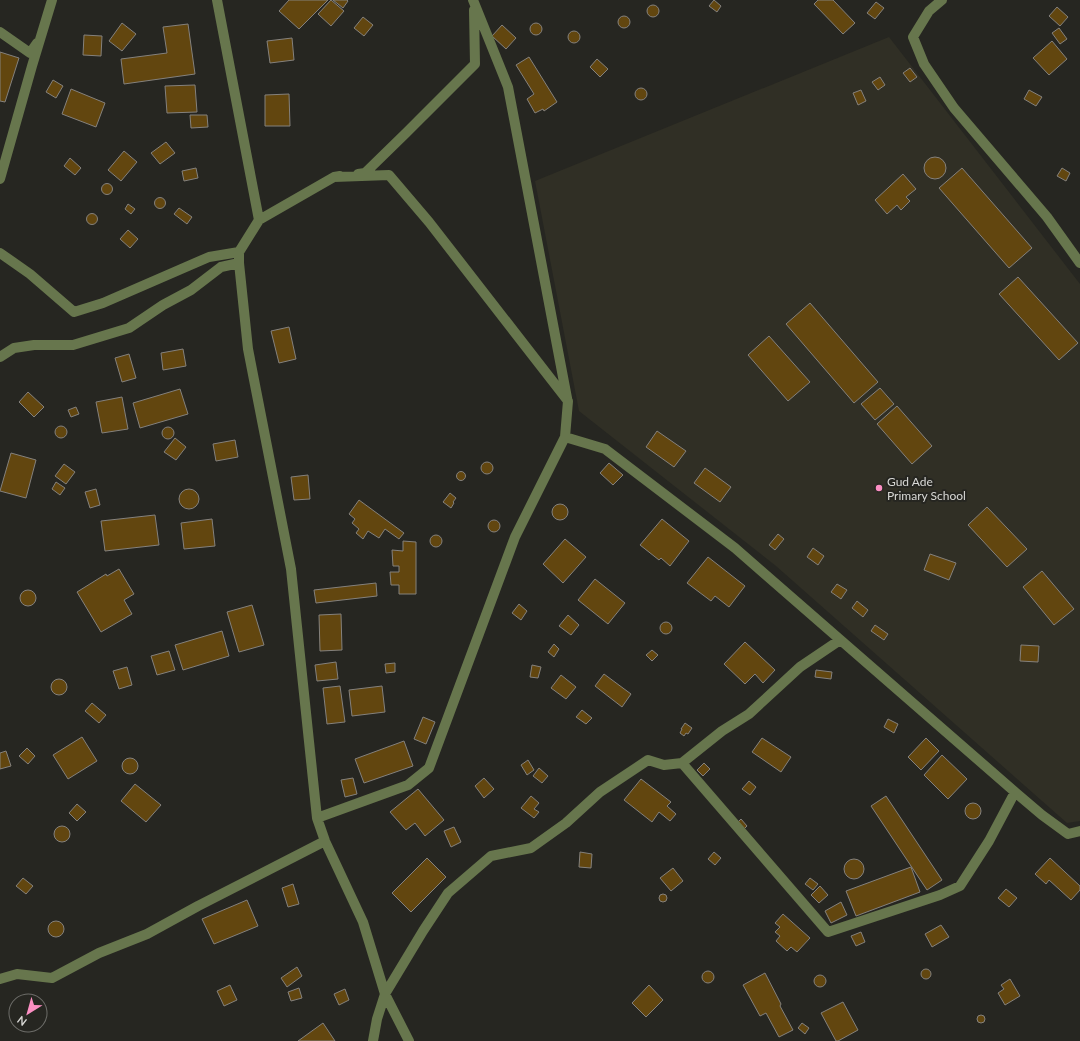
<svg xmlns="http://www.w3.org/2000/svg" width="1080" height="1041" viewBox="0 0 1080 1041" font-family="Lato,sans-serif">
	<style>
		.built { fill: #302f25 }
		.building { fill: #62460f; stroke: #84817d }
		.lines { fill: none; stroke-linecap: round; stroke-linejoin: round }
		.minor { stroke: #67764d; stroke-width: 10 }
		.poi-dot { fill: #fc8fc3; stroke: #262621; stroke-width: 1.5 }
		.labels { text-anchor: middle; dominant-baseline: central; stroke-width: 4; stroke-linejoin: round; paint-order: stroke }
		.poi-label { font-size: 12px; fill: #d8d8d5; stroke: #262621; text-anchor: start }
	</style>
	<rect width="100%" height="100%" fill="#262621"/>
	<!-- built -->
	<path class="built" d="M889,37L1080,284V821L1067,823L776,566L579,411L535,181Z"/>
	<!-- building -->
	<path class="building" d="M289,0H328L299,29L279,11Z
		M331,0L344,11L331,26L318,14Z
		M333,0H347L348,1L343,8Z
		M714,0L721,6L717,12L709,6Z
		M818,0H833L855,23L843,34L814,4Z
		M876,2L884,8L875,19L867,13Z
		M647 11a6 6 0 1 1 12 0a6 6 0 1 1-12 0Z
		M1057,7L1068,17L1060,26L1049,16Z
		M618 22a6 6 0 1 1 12 0a6 6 0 1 1-12 0Z
		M363,17L373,25L364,36L354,28Z
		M122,23L136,34L122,51L109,41Z
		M530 29a6 6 0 1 1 12 0a6 6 0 1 1-12 0Z
		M188,24L195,74L124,84L121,59L167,53L163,27Z
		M502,25L516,38L506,49L492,36Z
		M1059,28L1067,39L1060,44L1052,33Z
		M568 37a6 6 0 1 1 12 0a6 6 0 1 1-12 0Z
		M84,35L102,36L101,56L83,55Z
		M292,38L294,60L270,63L267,41Z
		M1052,41L1067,59L1049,75L1033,58Z
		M0,52L19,58L5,102L0,101Z
		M529,57L557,102L544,111L543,109L535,113L527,99L534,94L516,65Z
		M597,59L608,69L600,77L590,67Z
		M910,68L917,77L910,82L903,73Z
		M880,77L885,85L878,90L872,82Z
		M53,80L63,86L56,98L46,92Z
		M195,85L197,112L167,113L165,86Z
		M635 94a6 6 0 1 1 12 0a6 6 0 1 1-12 0Z
		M71,89L105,103L96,127L62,114Z
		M861,90L866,101L858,105L853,93Z
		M1029,90L1042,97L1036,106L1024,99Z
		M289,94L290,126H265V95Z
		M190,115H207L208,127L191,128Z
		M166,142L175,153L160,164L151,153Z
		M124,151L137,162L121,181L108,170Z
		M924 168a11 11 0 1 1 22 0a11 11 0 1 1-22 0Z
		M70,158L81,168L75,175L64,166Z
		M196,168L198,178L184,181L182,171Z
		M962,168L1032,248L1009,268L939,188Z
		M1062,168L1070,173L1066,181L1057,176Z
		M903,174L916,189L906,197L910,201L901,210L897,205L887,214L875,200Z
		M101.5 189a5.5 5.5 0 1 1 11 0a5.5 5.5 0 1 1-11 0Z
		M154.5 203a5.5 5.5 0 1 1 11 0a5.5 5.5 0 1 1-11 0Z
		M128,204L135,209L131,214L125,209Z
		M179,208L192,217L187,224L174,214Z
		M86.5 219a5.5 5.5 0 1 1 11 0a5.5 5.5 0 1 1-11 0Z
		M128,230L138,239L130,248L120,239Z
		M1018,277L1078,343L1059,360L999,294Z
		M810,303L878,382L854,403L786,324Z
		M289,327L296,359L279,363L271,331Z
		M769,336L810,382L788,401L748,355Z
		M183,349L186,366L163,370L161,353Z
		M129,354L136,378L122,382L115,358Z
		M880,388L894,404L875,420L861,404Z
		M180,389L188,414L140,428L133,403Z
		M28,392L44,407L34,417L19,402Z
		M122,397L128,429L102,433L96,402Z
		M897,406L932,446L912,464L877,424Z
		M76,407L79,414L71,417L68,410Z
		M55 432a6 6 0 1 1 12 0a6 6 0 1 1-12 0Z
		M162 433a6 6 0 1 1 12 0a6 6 0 1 1-12 0Z
		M657,431L686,451L674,467L646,447Z
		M175,438L186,447L176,460L164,452Z
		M235,440L238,457L216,461L213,444Z
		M11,453L36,460L26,498L0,491Z
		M481 468a6 6 0 1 1 12 0a6 6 0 1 1-12 0Z
		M609,463L623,475L613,485L600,473Z
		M64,464L75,472L66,484L55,476Z
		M705,468L731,487L720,502L694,483Z
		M456.5 476a4.5 4.5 0 1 1 9 0a4.5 4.5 0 1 1-9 0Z
		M308,475L310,499L294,500L291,477Z
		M56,482L65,488L60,495L52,489Z
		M179 499a10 10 0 1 1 20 0a10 10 0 1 1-20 0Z
		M96,489L100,505L90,508L85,492Z
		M450,493L456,498L453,502L454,503L451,508L443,502Z
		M359,500L404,533L399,539L385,529L379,538L368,531L363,539L356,533L359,529L352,523L355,519L349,514Z
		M552 512a8 8 0 1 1 16 0a8 8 0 1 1-16 0Z
		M987,507L1027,549L1007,567L968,525Z
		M155,515L159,545L105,551L101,521Z
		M212,519L215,546L184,549L181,523Z
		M662,519L689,541L670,566L661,558L659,560L640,545Z
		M488 526a6 6 0 1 1 12 0a6 6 0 1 1-12 0Z
		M778,534L784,539L775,550L769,545Z
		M430 541a6 6 0 1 1 12 0a6 6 0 1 1-12 0Z
		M565,539L586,557L563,583L543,564Z
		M403,541L416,542V594H399V585H391L390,572H399V566H393L392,550L403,551Z
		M813,548L824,556L818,565L807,557Z
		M930,554L956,563L949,580L924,570Z
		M708,557L745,586L729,607L715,596L711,601L687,583Z
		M119,569L134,594L124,600L132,614L101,632L77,592L106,574L107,576Z
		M1042,571L1074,609L1054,625L1023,587Z
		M595,579L625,603L608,624L578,600Z
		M376,583L377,596L316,603L314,590Z
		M837,584L847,590L841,599L831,592Z
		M20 598a8 8 0 1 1 16 0a8 8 0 1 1-16 0Z
		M857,601L868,610L863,617L852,608Z
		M519,604L527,611L521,620L512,613Z
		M252,605L264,645L239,652L227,612Z
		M341,614L342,650L320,651L319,615Z
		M568,615L579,625L571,635L559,626Z
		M660 628a6 6 0 1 1 12 0a6 6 0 1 1-12 0Z
		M875,625L888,634L884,640L871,631Z
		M222,631L229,656L183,670L175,645Z
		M745,642L775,670L763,683L755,674L745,684L724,664Z
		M554,644L559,649L554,657L548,652Z
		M1021,645L1039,646L1038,662L1020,661Z
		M652,650L658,655L652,661L646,655Z
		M169,651L175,670L157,675L151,656Z
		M336,662L338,679L317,681L315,665Z
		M395,663V672L386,673L385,664Z
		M532,665L541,667L538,678L530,677Z
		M127,667L132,685L119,689L113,671Z
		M816,670L832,672L831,679L815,677Z
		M604,674L631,694L622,707L595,686Z
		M561,675L576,687L566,699L551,688Z
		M51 687a8 8 0 1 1 16 0a8 8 0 1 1-16 0Z
		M340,686L345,722L327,724L323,688Z
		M382,686L385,712L352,716L349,690Z
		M92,703L106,715L99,723L85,711Z
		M582,710L592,718L586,724L576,717Z
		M423,717L435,722L426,744L414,739Z
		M888,719L898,724L894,733L884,727Z
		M685,723L692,728L688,734L686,733L684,736L680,733L682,729H681Z
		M82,737L97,761L68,779L53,755Z
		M762,738L791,757L781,772L752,752Z
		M926,738L939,751L921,770L908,757Z
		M404,741L413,766L364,783L355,759Z
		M27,748L35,756L28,764L19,756Z
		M6,751L11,766L0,769V753Z
		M942,755L967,779L948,799L924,775Z
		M122 766a8 8 0 1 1 16 0a8 8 0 1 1-16 0Z
		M528,760L534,770L527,775L521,765Z
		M704,763L710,769L703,776L697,770Z
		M539,768L548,776L542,783L533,776Z
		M353,778L357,794L345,797L341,780Z
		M484,778L494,789L484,798L475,786Z
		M641,779L671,802L667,806L676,814L670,821L659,812L652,822L624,800Z
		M749,781L756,787L750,795L742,789Z
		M135,784L161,805L146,822L121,801Z
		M418,789L444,820L425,836L415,823L406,830L390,812Z
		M531,796L539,803L534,809L539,812L534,818L521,808Z
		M886,796L942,880L927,890L871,806Z
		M965 811a8 8 0 1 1 16 0a8 8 0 1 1-16 0Z
		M77,804L86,812L77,821L69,813Z
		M741,819L747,826L742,831L736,824Z
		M54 834a8 8 0 1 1 16 0a8 8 0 1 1-16 0Z
		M454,827L461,842L451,847L444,831Z
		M580,852L592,854L591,868L579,867Z
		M714,852L721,858L715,865L708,859Z
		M427,858L446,877L411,912L392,893Z
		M1050,858L1080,886V890L1071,900L1049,880L1046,884L1035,874Z
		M844 869a10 10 0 1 1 20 0a10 10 0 1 1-20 0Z
		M911,867L920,892L856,916L846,891Z
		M673,868L683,881L671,891L660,878Z
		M23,878L33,886L26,894L16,886Z
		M810,878L818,884L813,890L805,884Z
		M293,884L299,904L288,907L282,888Z
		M820,886L828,895L819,903L811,895Z
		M1006,889L1017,898L1009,907L998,898Z
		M659 898a4 4 0 1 1 8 0a4 4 0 1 1-8 0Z
		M247,900L258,926L214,944L202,919Z
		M841,902L847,915L831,923L825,911Z
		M783,914L810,938L797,952L791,947L787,951L776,941L780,936L775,932L780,927L775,923Z
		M48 929a8 8 0 1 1 16 0a8 8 0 1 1-16 0Z
		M941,925L949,937L932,947L925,934Z
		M861,932L865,942L856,946L851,936Z
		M297,967L302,976L287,987L281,978Z
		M921 974a5 5 0 1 1 10 0a5 5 0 1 1-10 0Z
		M702 977a6 6 0 1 1 12 0a6 6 0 1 1-12 0Z
		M765,973L781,1004L780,1006L793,1030L779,1037L766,1013L760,1016L743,985Z
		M814 981a6 6 0 1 1 12 0a6 6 0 1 1-12 0Z
		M1010,979L1020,996L1005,1005L998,993L1004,989L1001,985Z
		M230,985L237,1000L224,1006L217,991Z
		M649,985L663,1000L646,1017L632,1003Z
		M299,988L302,998L291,1001L288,992Z
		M345,989L349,1000L339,1005L334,994Z
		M25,996L32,997L36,1001H20V999Z
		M843,1002L858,1030L838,1041H836L821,1013Z
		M977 1019a4 4 0 1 1 8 0a4 4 0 1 1-8 0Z
		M323,1023L335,1041H298Z
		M802,1023L809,1028L805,1034L798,1028Z"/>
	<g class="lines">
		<!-- minor -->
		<path class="minor" d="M217,0L259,220L239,252V263L248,349L291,569L317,818L325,841L363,922L385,994L409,1041
			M473,0L508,87L567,398
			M942,0L929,11L913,37L924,64L954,108L1047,217L1080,263
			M0,32L30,53L37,43
			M358,174L365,173L406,133L475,64L474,10
			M334,177L389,175L429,222L568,401L565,437L605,449L735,548L1015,792L989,841L960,886L940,895L828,932L682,763
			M0,179L32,66L52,0
			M259,220L334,177L340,176
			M0,253L30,274L74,312L103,303L209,257L239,252
			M0,357L14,348L34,345H73L129,328L163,305L191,290L221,267L239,263
			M1015,792L1042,815L1068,834L1080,831
			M317,818L408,785L429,768L515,537L565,437
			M0,979L17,974L52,978L99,953L147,934L198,906L325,841
			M373,1041L377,1019L385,994L423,931L448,893L491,856L531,848L566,823L600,792L648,760L664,765L682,763L722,731L749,714L800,667L840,640"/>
	</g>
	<!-- markers -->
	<circle class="poi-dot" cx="879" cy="488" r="4"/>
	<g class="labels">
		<!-- poi labels -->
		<g class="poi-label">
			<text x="887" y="481">Gud Ade<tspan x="887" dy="14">Primary School</tspan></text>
		</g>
	</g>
	<!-- north arrow -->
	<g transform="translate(28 1013) rotate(217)"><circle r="19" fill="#262621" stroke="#6d6d69"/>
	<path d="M0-3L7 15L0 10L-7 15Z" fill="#fc8fc3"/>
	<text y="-6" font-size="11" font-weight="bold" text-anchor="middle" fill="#d8d8d5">N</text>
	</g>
</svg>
